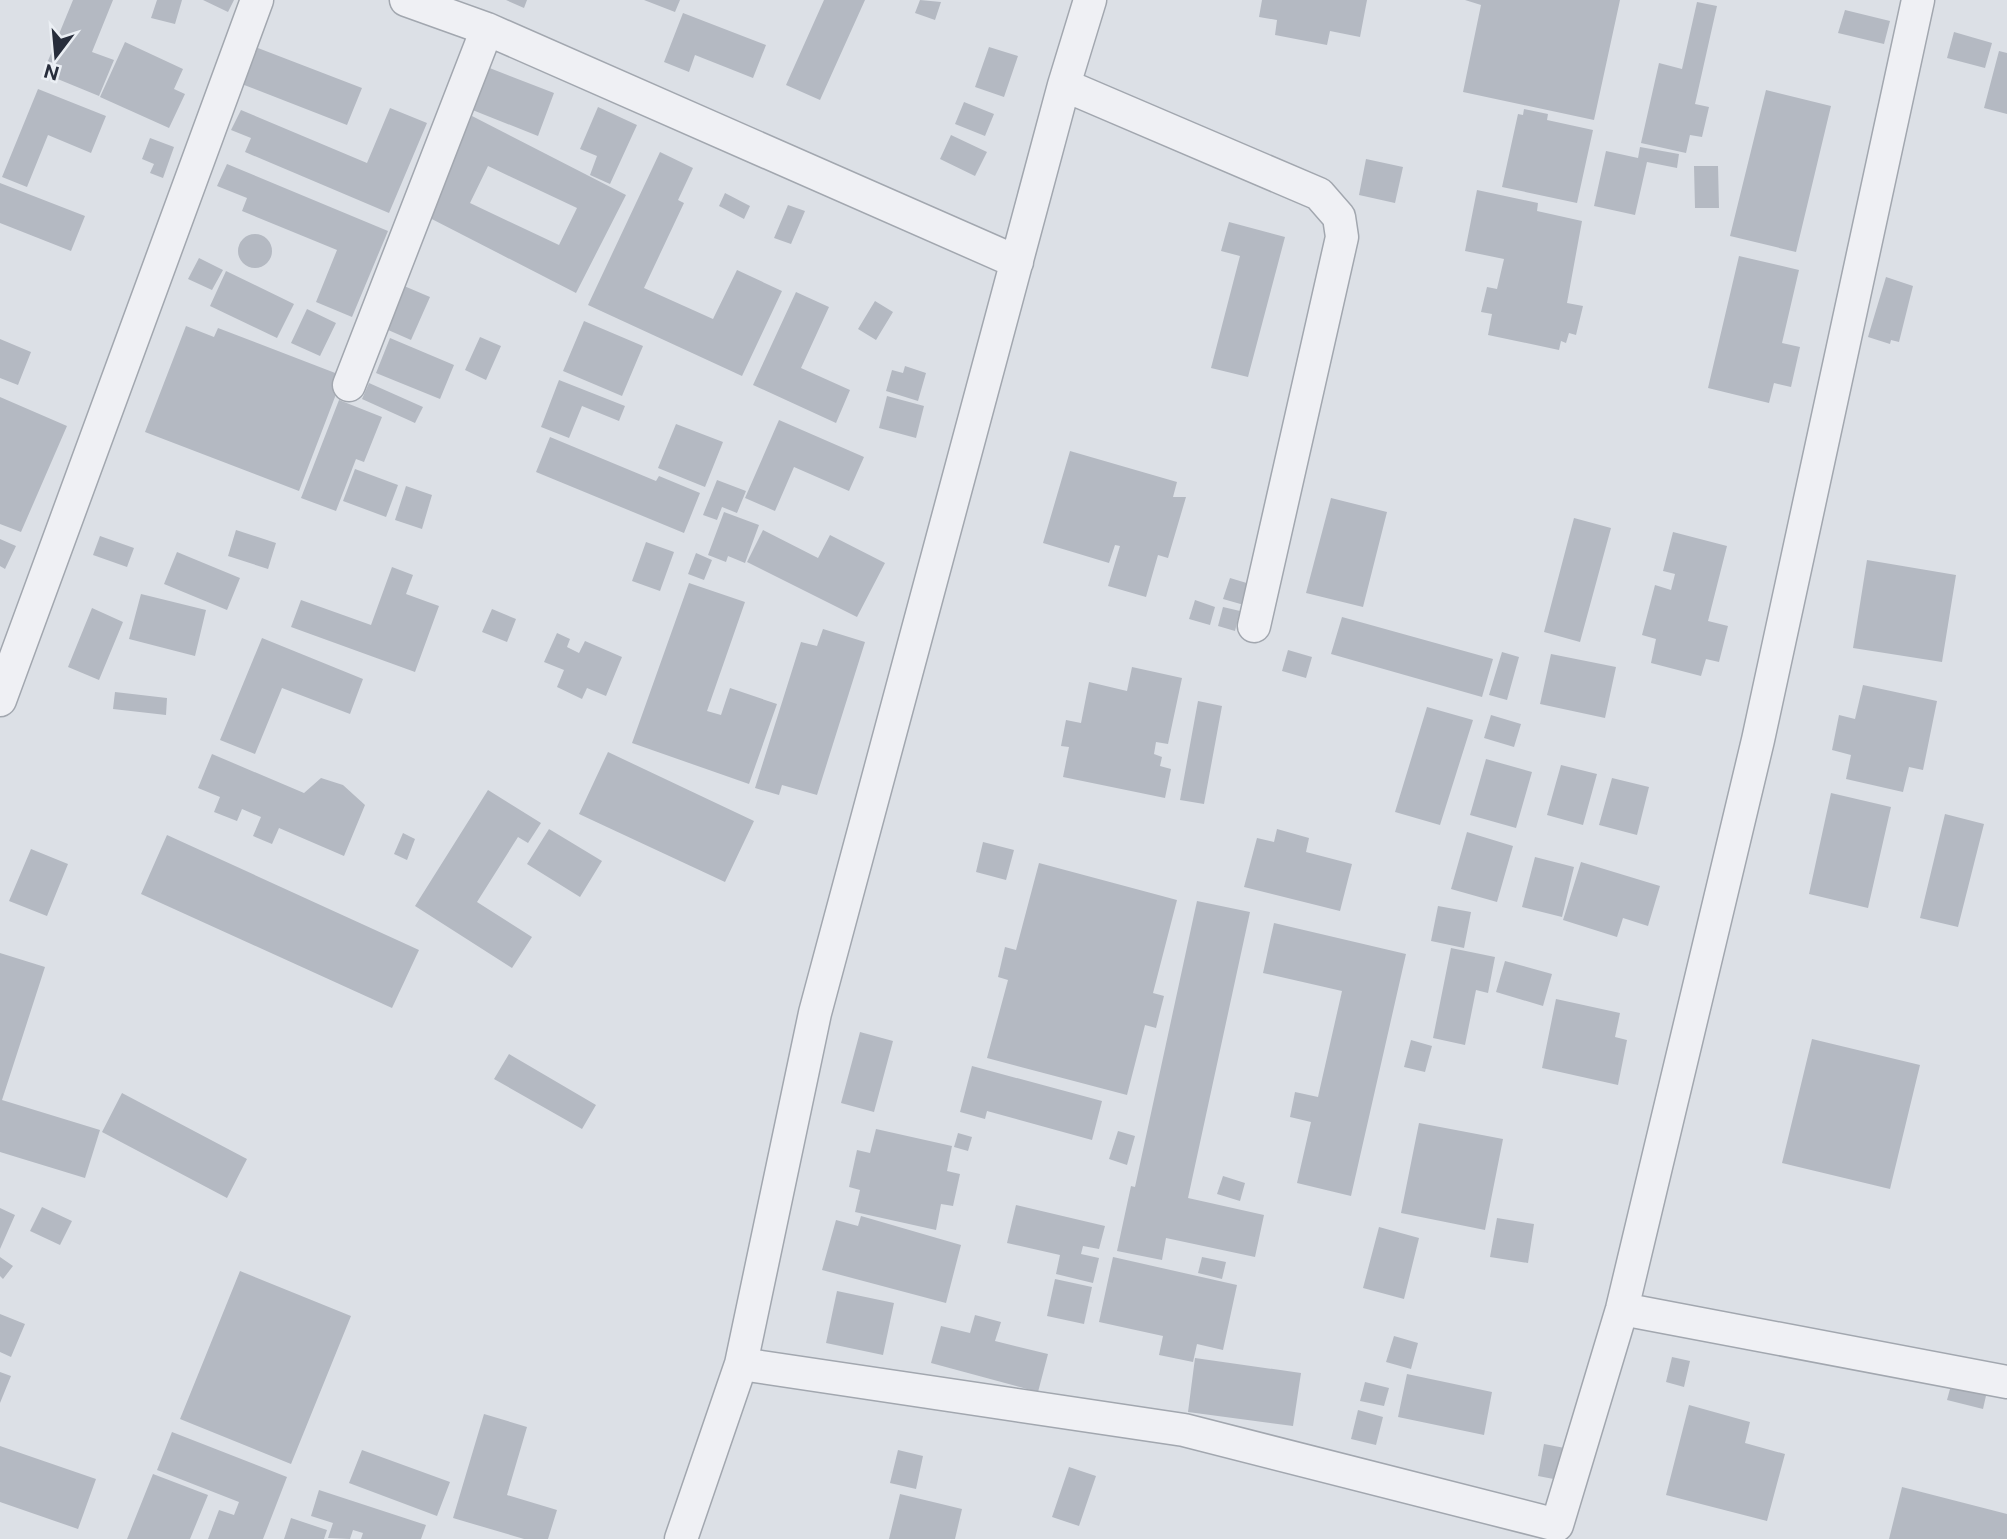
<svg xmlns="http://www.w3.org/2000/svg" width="2007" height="1539" viewBox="0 0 2007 1539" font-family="'Public Sans',sans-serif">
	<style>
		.building { fill: #b4b9c2; fill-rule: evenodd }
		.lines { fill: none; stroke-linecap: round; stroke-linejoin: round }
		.minor-casing { stroke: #a2a7af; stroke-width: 35 }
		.minor { stroke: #eff0f4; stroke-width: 32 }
	</style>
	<rect width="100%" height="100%" fill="#dce0e6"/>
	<!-- building -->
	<path class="building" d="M73,0H113L92,52L114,60L99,96L43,73Z
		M157,0H182L175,24L151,18Z
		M203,0H234L228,12Z
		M506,0H527L524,8Z
		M644,0H680L675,12Z
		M824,0H865L820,100L786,85Z
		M920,0L941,2L935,20L915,13Z
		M1262,0H1367L1360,37L1330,31L1327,45L1275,35L1277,20L1259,17Z
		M1465,0H1620L1594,120L1463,92L1481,5Z
		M1697,2L1717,6L1695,104L1709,107L1702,137L1690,135L1686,153L1641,143L1659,63L1682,69Z
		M1845,10L1890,21L1884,44L1838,33Z
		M683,13L766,45L753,78L695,55L689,72L664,62Z
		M1954,32L1992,43L1985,68L1947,58Z
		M125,42L183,69L174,89L185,94L169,128L100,97Z
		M253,46L362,88L347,125L239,83Z
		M989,47L1018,56L1004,97L975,87Z
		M1999,51L2007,53V114L1984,108Z
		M487,67L554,93L538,136L470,109Z
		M38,89L106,116L91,153L48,135L27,187L2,177Z
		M1766,90L1831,106L1796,252L1730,236Z
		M964,102L994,114L985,136L955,124Z
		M598,107L637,125L610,184L590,175L597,156L580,149Z
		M390,108L427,123L389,213L245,152L251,138L231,130L241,110L367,163Z
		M1524,109L1548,114L1547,120L1593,130L1577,203L1502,187L1518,114L1523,115Z
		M472,116L626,195L576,293L422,214ZM488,166L577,208L559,245L470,203Z
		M951,135L987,152L975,176L940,159Z
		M150,138L174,147L163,178L150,173L154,164L142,159Z
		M1640,147L1679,154L1677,168L1647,162L1635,215L1594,206L1606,151L1638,158Z
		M660,152L693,168L678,200L684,203L644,288L713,319L737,270L782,291L742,376L588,305Z
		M1366,159L1403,167L1395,203L1359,195Z
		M227,164L388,231L352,317L316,302L337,250L242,211L247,198L217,186Z
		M1694,166H1718L1719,208H1695Z
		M0,183L85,216L71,251L0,223Z
		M1477,190L1538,203L1537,211L1582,221L1567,303L1583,306L1576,335L1569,333L1566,343L1561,341L1559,350L1488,335L1492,314L1481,312L1487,287L1497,289L1504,259L1465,251Z
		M725,193L750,206L744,219L719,206Z
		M788,205L805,211L791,244L774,238Z
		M1229,222L1285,237L1248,377L1211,368L1240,256L1221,251Z
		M238 251a17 17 0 1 1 34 0a17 17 0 1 1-34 0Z
		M1739,256L1799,270L1782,343L1800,347L1791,387L1774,383L1769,403L1708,388Z
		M199,258L223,270L212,290L188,279Z
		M226,271L294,304L277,338L210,306Z
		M1886,277L1913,286L1899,342L1891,340L1890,344L1868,337Z
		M397,283L430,297L411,340L379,326Z
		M796,292L829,307L801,368L850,390L836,423L753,385Z
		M875,301L893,312L876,340L858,329Z
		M307,309L336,323L320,356L291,343Z
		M584,321L643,346L622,396L563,371Z
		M186,326L214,337L218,328L343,376L299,491L145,432Z
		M480,337L501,346L486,380L465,370Z
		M390,338L454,365L440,399L376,373Z
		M0,339L31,352L18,385L0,378Z
		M905,366L926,373L918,401L886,391L892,370L903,373Z
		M559,380L625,406L619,421L582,406L569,438L541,427Z
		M369,383L423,407L415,423L362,399Z
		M887,396L924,406L916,438L879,428Z
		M0,397L67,426L21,532L0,524Z
		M339,400L382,417L364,462L356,459L336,511L301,498Z
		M779,420L864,457L849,491L794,467L775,511L745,498Z
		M676,424L723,442L705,487L658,468Z
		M550,437L656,481L659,476L700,493L684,533L536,472Z
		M1070,451L1177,482L1173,497H1186L1168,558L1158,555L1146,597L1108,586L1120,546L1115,545L1109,563L1043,543Z
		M355,469L398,485L386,517L343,501Z
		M717,480L746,491L737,513L722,507L717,520L703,515Z
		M406,486L432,495L422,529L395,520Z
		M1331,498L1387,512L1363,607L1306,593Z
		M724,512L759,525L745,563L728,556L726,562L708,555Z
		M1574,518L1611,528L1580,642L1544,632Z
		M236,530L276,543L268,569L228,556Z
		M763,530L818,558L830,535L885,563L857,617L747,562Z
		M1673,532L1727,546L1708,621L1728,626L1719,662L1706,659L1701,676L1651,663L1656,639L1642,635L1655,585L1671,590L1675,574L1663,571Z
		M100,536L134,548L127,567L93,555Z
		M0,539L16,546L5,569L0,566Z
		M646,542L674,552L660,591L632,581Z
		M177,552L240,578L227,610L164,584Z
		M696,553L712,560L704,580L688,574Z
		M1867,560L1956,575L1942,662L1853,648Z
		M392,567L413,575L406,594L439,606L415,672L291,627L301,600L371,625Z
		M1230,578L1250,584L1244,605L1223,599Z
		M689,583L745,602L707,711L721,715L730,688L777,704L749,784L632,743Z
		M141,594L206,610L195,656L129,639Z
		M1195,600L1215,607L1210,625L1189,619Z
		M1223,607L1240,611L1235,631L1218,626Z
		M92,608L123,622L99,680L68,667Z
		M492,609L516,619L507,642L482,632Z
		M1342,617L1493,659L1482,697L1331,654Z
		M823,629L865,642L817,795L782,785L779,795L755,788L801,642L817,646Z
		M557,633L570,639L567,647L579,653L585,641L622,657L606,696L587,688L582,699L557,687L564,670L544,662Z
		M262,638L363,679L350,714L282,688L255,754L220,740Z
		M1288,650L1312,657L1306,678L1282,671Z
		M1502,652L1519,657L1507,700L1489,695Z
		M1551,654L1616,667L1605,718L1540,704Z
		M1132,667L1182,678L1168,744L1156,742L1154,754L1162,757L1160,766L1171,769L1165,798L1063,777L1069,747L1061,746L1066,720L1081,723L1089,682L1127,691Z
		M1863,685L1937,701L1923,770L1909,767L1903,792L1846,779L1851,755L1832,750L1839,715L1855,719Z
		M115,692L167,698L166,715L113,709Z
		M1198,701L1222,706L1204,804L1180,800Z
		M1427,707L1473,720L1440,825L1395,812Z
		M1491,715L1521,724L1514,747L1484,738Z
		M608,752L754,821L725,882L579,814Z
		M212,754L304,793L321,778L343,785L365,805L344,856L279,828L272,844L253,836L261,817L242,809L237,821L214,812L220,797L198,788Z
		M1486,759L1532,772L1516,828L1470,815Z
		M1561,765L1597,774L1583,825L1547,815Z
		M1612,778L1649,787L1637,835L1599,825Z
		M488,790L541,823L528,843L518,837L477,902L532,937L512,968L415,906Z
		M1831,793L1891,807L1868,908L1809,894Z
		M1945,814L1984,824L1958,927L1920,918Z
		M549,829L602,861L580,897L527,864Z
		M1277,829L1309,838L1306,852L1352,864L1340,911L1244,887L1257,838L1274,842Z
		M1467,832L1513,846L1497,902L1451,889Z
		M403,833L415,839L407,860L394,854Z
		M167,835L419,950L392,1008L141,894Z
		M983,842L1014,850L1006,880L976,872Z
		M31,849L68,864L47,916L9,901Z
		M1535,857L1574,867L1562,917L1522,907Z
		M1581,862L1660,886L1648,926L1623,918L1617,937L1563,920Z
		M1039,863L1177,900L1153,993L1164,996L1156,1028L1145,1025L1127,1095L987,1058L1008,980L998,977L1005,947L1016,950Z
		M1197,901L1250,912L1188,1198L1264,1215L1255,1257L1166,1238L1162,1260L1117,1251L1131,1186L1135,1187Z
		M1438,906L1471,912L1464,948L1431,941Z
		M1274,923L1406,954L1351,1196L1297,1183L1311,1122L1290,1117L1295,1092L1318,1097L1342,991L1263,973Z
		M1451,948L1495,957L1488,993L1476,990L1465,1045L1433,1038Z
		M0,953L45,967L2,1100L100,1130L85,1178L0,1152Z
		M1505,961L1552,974L1543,1006L1496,992Z
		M1556,999L1620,1013L1615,1037L1627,1040L1618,1085L1542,1068Z
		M860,1032L893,1041L874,1112L841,1103Z
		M1812,1039L1920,1065L1890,1189L1782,1163Z
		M1411,1040L1432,1046L1425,1072L1404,1067Z
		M509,1054L596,1105L582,1129L494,1079Z
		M972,1066L1102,1101L1092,1140L987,1111L985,1119L960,1112Z
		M122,1093L247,1159L227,1198L102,1132Z
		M1419,1123L1503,1139L1485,1230L1401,1213Z
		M876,1129L952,1146L947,1171L960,1174L953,1206L941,1204L936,1230L855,1212L860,1190L849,1187L857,1150L870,1153Z
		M1118,1131L1135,1136L1127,1165L1109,1159Z
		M958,1133L972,1137L968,1151L954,1147Z
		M1223,1176L1245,1183L1240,1201L1217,1194Z
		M1016,1205L1105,1226L1099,1249L1083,1246L1081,1254L1099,1258L1093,1283L1056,1274L1060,1255L1007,1243Z
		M42,1207L72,1221L60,1245L30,1231Z
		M0,1208L15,1215L0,1249Z
		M861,1216L961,1245L946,1303L822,1270L836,1220L858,1226Z
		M1497,1218L1534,1224L1528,1263L1490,1257Z
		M1379,1227L1419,1238L1404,1299L1363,1288Z
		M0,1257L13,1266L3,1279L0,1276Z
		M1113,1257L1237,1285L1223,1350L1197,1344L1193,1362L1159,1355L1163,1336L1099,1322Z
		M1202,1257L1226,1262L1222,1279L1198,1273Z
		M240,1271L351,1316L291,1464L180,1419Z
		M1055,1279L1092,1287L1084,1324L1047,1316Z
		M837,1291L894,1303L883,1355L826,1343Z
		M0,1314L25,1324L11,1357L0,1352Z
		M975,1315L1001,1322L995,1341L1048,1354L1038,1392L931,1363L941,1326L970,1333Z
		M1394,1336L1418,1343L1411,1369L1386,1362Z
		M1672,1357L1690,1361L1684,1387L1666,1382Z
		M1195,1358L1301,1373L1293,1426L1188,1412Z
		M0,1372L11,1376L0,1403Z
		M1407,1374L1492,1392L1484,1435L1398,1417Z
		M1953,1378L1988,1387L1983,1409L1947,1400Z
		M1365,1382L1389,1388L1384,1406L1360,1401Z
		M1689,1405L1750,1422L1745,1443L1785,1454L1767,1521L1666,1495Z
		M1358,1410L1383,1417L1376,1445L1351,1439Z
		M484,1414L527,1427L507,1495L557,1510L548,1539H524L453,1518Z
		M172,1432L287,1477L263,1539H208L219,1510L234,1515L239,1502L157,1470Z
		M1544,1444L1570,1449L1564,1481L1538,1476Z
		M0,1446L96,1479L78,1529L0,1502Z
		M362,1450L450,1482L437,1516L349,1483Z
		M898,1450L923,1456L916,1489L890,1483Z
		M1069,1467L1096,1476L1079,1526L1052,1517Z
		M153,1474L208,1495L190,1539H127Z
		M1902,1487L2007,1514V1539H1889Z
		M319,1490L426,1525L421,1539H361L363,1533L353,1530L350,1539L328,1538L333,1523L311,1516Z
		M900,1494L962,1509L955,1539H889Z
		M291,1518L327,1530L324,1539H284Z"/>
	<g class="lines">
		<defs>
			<path id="minor" d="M406,0L487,29L1017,262
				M1064,85L1319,194L1339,217L1342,237L1254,626
				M349,385L487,29
				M0,700L257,0
				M1622,1309L2007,1382
				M741,1364L1184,1430L1557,1525L1622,1309L1758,740L1918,0
				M681,1539L741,1364L815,1013L1064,85L1090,0"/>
		</defs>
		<!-- minor casing -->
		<use href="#minor" class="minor-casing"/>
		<!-- minor -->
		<use href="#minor" class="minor"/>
	</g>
	<!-- north arrow -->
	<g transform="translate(56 56) rotate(196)" stroke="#ebeff4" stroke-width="5" paint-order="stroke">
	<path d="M0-5L12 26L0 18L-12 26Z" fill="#272d3b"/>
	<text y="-10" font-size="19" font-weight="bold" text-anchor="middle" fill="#272d3b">N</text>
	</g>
</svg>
